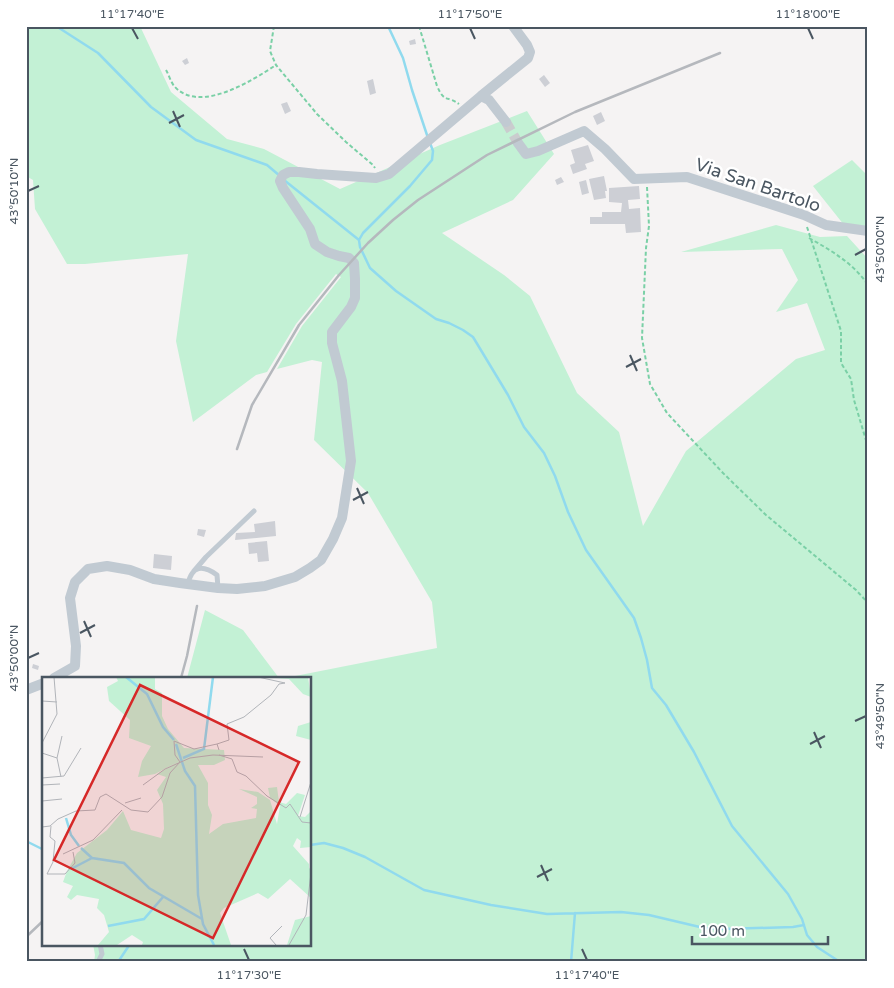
<svg xmlns="http://www.w3.org/2000/svg" width="894" height="988" viewBox="0 0 894 988" font-family="'Varela Round',sans-serif">
	<style>
		.green { fill: #c3f1d5 }
		.lines { fill: none; stroke-linecap: round; stroke-linejoin: round }
		.stream { stroke: #90daee; stroke-width: 2.5 }
		.building { fill: #cdcfd5 }
		.minor-tunnel { stroke: #caccce; stroke-width: 10; stroke-dasharray: 10 5; stroke-linecap: butt }
		.path { stroke: #7ad0a6; stroke-width: 2; stroke-dasharray: 4 2.5; stroke-linecap: butt }
		.service { stroke: #c1cad2; stroke-width: 5 }
		.minor { stroke: #c1cad2; stroke-width: 10 }
		.rail { stroke: #b5b8bd; stroke-width: 2.5 }
		.ticks { fill: none; stroke: #4a5661; stroke-width: 2 }
		.labels { text-anchor: middle; dominant-baseline: central; stroke-width: 5; stroke-linejoin: round; paint-order: stroke }
		.street-label { font-size: 18px; fill: #4a5661; stroke: #fff }
		.inset-river { fill: none; stroke: #90daee; stroke-width: 2.5 }
		.inset-road { fill: none; stroke: #b1b4b9; stroke-width: 1 }
		.view { fill: #d62828; fill-opacity: 0.15; stroke: #d62828; stroke-width: 2.5 }
		.inset-edge { fill: none; stroke: #4a5661; stroke-width: 2.5 }
		.neatline { fill: none; stroke: #4a5661; stroke-width: 2 }
		.ticks-label { font-size: 12px; text-anchor: middle; fill: #4a5661 }
	</style>
	<rect width="100%" height="100%" fill="#f5f3f3"/>
	<!-- green -->
	<path class="green" d="M26,26H140L171,92L227,139L264,149L340,189L440,145L527,111L554,154L513,200L442,233L504,275L530,296L577,393L619,432L643,526L686,451L796,359L825,350L807,303L776,312L798,280L782,249L681,252L776,225L820,237L847,236L868,259V962H94L95,955L93,944H310V678H285L437,648L432,602L368,493L314,440L322,362L312,360L277,369L302,326L341,277L336,274L296,324L267,372L256,375L193,422L176,341L188,254L85,264H67L35,209L33,180L26,176Z
		M852,160L868,176V230L844,225L813,186Z
		M205,610L243,630L279,678H187Z"/>
	<g class="lines">
		<!-- stream -->
		<path class="stream" d="M56,26L98,53L151,107L196,140L267,165L280,176
			M388,26L403,58L412,90L428,138
			M284,180L359,240L360,247L370,268L396,291L436,319L449,323L463,330L473,337L508,395L524,427L544,453L555,476L568,512L586,550L634,618L641,638L647,660L652,688L666,705L694,752L732,826L788,894L802,919L807,935L817,947L840,962
			M359,240L363,233L410,186L432,160L433,151L430,143
			M26,841L44,850
			M310,845L324,843L343,848L365,857L424,890L491,905L547,914L621,912L649,915L704,928L723,929L793,927L804,925
			M118,962L130,944
			M571,962L575,913"/>
	</g>
	<!-- building -->
	<path class="building" d="M415,39L416,44L410,45L409,41Z
		M187,58L189,63L185,65L182,61Z
		M544,75L550,83L545,87L539,79Z
		M373,79L376,93L370,95L367,81Z
		M287,102L291,111L285,114L281,104Z
		M601,112L605,121L597,125L593,116Z
		M588,145L594,161L585,164L587,169L573,174L570,165L575,163L571,150Z
		M604,176L607,191H605L606,198L594,200L589,179Z
		M561,177L564,182L557,185L555,180Z
		M586,180L589,193L582,195L579,182Z
		M639,186L640,199L628,200L629,209L640,208L641,232L626,233L625,224H590V217H602V212H621L622,203L609,202V188Z
		M275,521L276,536L235,540L236,533L255,532L254,524Z
		M198,529L206,530L204,537L197,535Z
		M267,541L269,561L258,562L257,553L249,554L248,543Z
		M154,554L172,556L171,570L153,568Z
		M33,664L39,666L38,670L32,668Z"/>
	<g class="lines">
		<!-- minor-tunnel -->
		<path class="minor-tunnel" d="M506,122L518,143"/>
		<!-- path -->
		<path class="path" d="M274,26L270,51L276,65L317,114L346,142L373,165L375,168
			M419,26L437,86C445,104 447,95 459,104
			M166,70C169,75 171,83 175,87C200,114 253,80 276,65
			M647,187L649,226L646,248L642,338L650,384L667,413L723,473L766,515L856,590L868,603
			M807,227L841,331V363L851,379L854,400L868,447
			M809,238C832,251 853,263 868,285"/>
		<!-- service -->
		<path class="service" d="M194,571L206,557L254,511
			M188,584C192,565 203,565 217,575L218,588
			M98,962L102,954L100,944"/>
		<!-- minor -->
		<path class="minor" d="M481,96L528,58L530,52L527,45L513,26
			M518,143L526,154L538,151L584,131L605,149L634,179L687,177L804,215L826,225L868,231
			M54,678L75,666L76,646L70,598L75,582L88,569L107,566L130,570L154,579L180,583L218,588L237,589L265,586L295,577L310,568L321,560L333,539L342,518L351,461L342,381L332,343V332L351,307L355,298V279L354,263L349,258L339,256L327,252L315,244L310,229L283,188L280,181L283,175L289,172H299L317,174L376,178L389,174L481,96L489,100L506,122
			M26,690L44,683"/>
		<!-- rail -->
		<path class="rail" d="M237,449L252,405L299,325L339,275L368,243L393,220L418,200L487,155L575,112L720,53
			M181,678L187,656L197,606
			M26,937L44,920"/>
	</g>
	<!-- ticks -->
	<path class="ticks" d="M132,28L138,39M470,28L475,39M808,28L813,39M173,111L180,127M169,123L184,115M28,191L39,186M855,255L866,249M630,355L637,371M626,367L641,359M357,488L364,504M353,500L368,492M84,621L91,637M80,633L95,625M28,658L39,653M855,721L866,716M814,732L821,748M810,744L825,736M541,865L548,881M537,877L552,869M244,949L249,960M582,949L587,960"/>
	<g class="labels">
		<!-- street labels -->
		<g class="street-label">
			<text transform="translate(758 185) rotate(19)">Via San Bartolo</text>
		</g>
	</g>
	<!-- overview -->
	<g transform="translate(42 677)">
		<rect width="269" height="269" fill="#f5f3f3"/>
		<path d="M74,0H113V12L120,16V39L126,52L142,71L182,73L183,83L172,88H156L166,106V128L170,138L167,157L181,147L214,141L215,132L209,131L215,127V120L197,112L216,115L228,123L235,147L238,129L228,121L226,111L235,110L237,125L244,127L255,116L263,118L256,139L263,140L269,134V170L258,171L259,164L255,161L251,169L267,187V192L269,189V221L248,202L226,222L216,216L182,231L178,236L189,268H100L101,265L90,258L75,268H56L67,255L62,238L55,231L57,222L35,218L29,223L25,220L31,209L21,205L25,194L35,176L65,153L81,134L89,153L119,161L122,152L121,127L115,113L124,100L115,97L134,86L113,97L96,100L100,84L109,69L87,61L88,43L67,24L65,10L76,4ZM220,0H266L269,20L261,17L247,2ZM269,45V63L254,59L256,49ZM269,239V268H245L253,243Z" fill="#c3f1d5"/>
		<path class="inset-river" d="M84,0L105,17L121,50L132,63M134,67L143,94L153,109L156,218L161,247L172,268M141,81L162,72L171,0M24,141L29,158L37,169M39,171L50,181L82,186L107,211L160,242M29,192L50,181M66,249L102,242L121,220"/>
		<path class="inset-road" d="M0,24L15,25M0,66L15,37L12,0M175,67L187,63L185,47L202,40L229,18L237,7L243,6L216,0M0,76L15,81M177,78L190,82L195,95L204,99L225,119L244,131L248,127L260,145L269,146M19,100L15,81L20,59M0,101L22,99L39,71M0,108L18,107M101,108L123,92L148,81L171,78L221,80M0,124L20,122M83,126L99,121M258,140L269,105M9,149L8,160L13,164L11,185L5,197H23L33,186L31,175M0,150L8,149L16,142L34,134L53,133L58,120L64,117L89,133L106,135L120,120L128,96L138,85L133,78L132,64L152,72L175,67L177,73M21,177L51,163L80,133M234,268L228,261L240,249M247,268L264,238L269,196"/>
		<path class="view" d="M98,8L257,85L171,261L12,183Z"/>
		<rect width="269" height="269" class="inset-edge"/>
	</g>
	<!-- border -->
	<rect width="894" height="988" fill="none" stroke="#ffffff" stroke-width="55"/>
	<!-- scale -->
	<path d="M692 936v8h136v-8" fill="none" stroke="#4a5661" stroke-width="2.5"/>
	<text x="699" y="936" font-size="15" fill="#4a5661" stroke="#ffffff" stroke-width="4" paint-order="stroke">100 m</text>
	<rect x="28" y="28" width="838" height="932" class="neatline"/>
	<g class="ticks-label">
		<text x="132" y="18">11°17'40"E</text>
		<text x="470" y="18">11°17'50"E</text>
		<text x="808" y="18">11°18'00"E</text>
		<text transform="translate(14 191) rotate(-90)" y="4">43°50'10"N</text>
		<text transform="translate(880 249) rotate(-90)" y="4">43°50'00"N</text>
		<text transform="translate(14 658) rotate(-90)" y="4">43°50'00"N</text>
		<text transform="translate(880 716) rotate(-90)" y="4">43°49'50"N</text>
		<text x="249" y="979">11°17'30"E</text>
		<text x="587" y="979">11°17'40"E</text>
	</g>
</svg>
